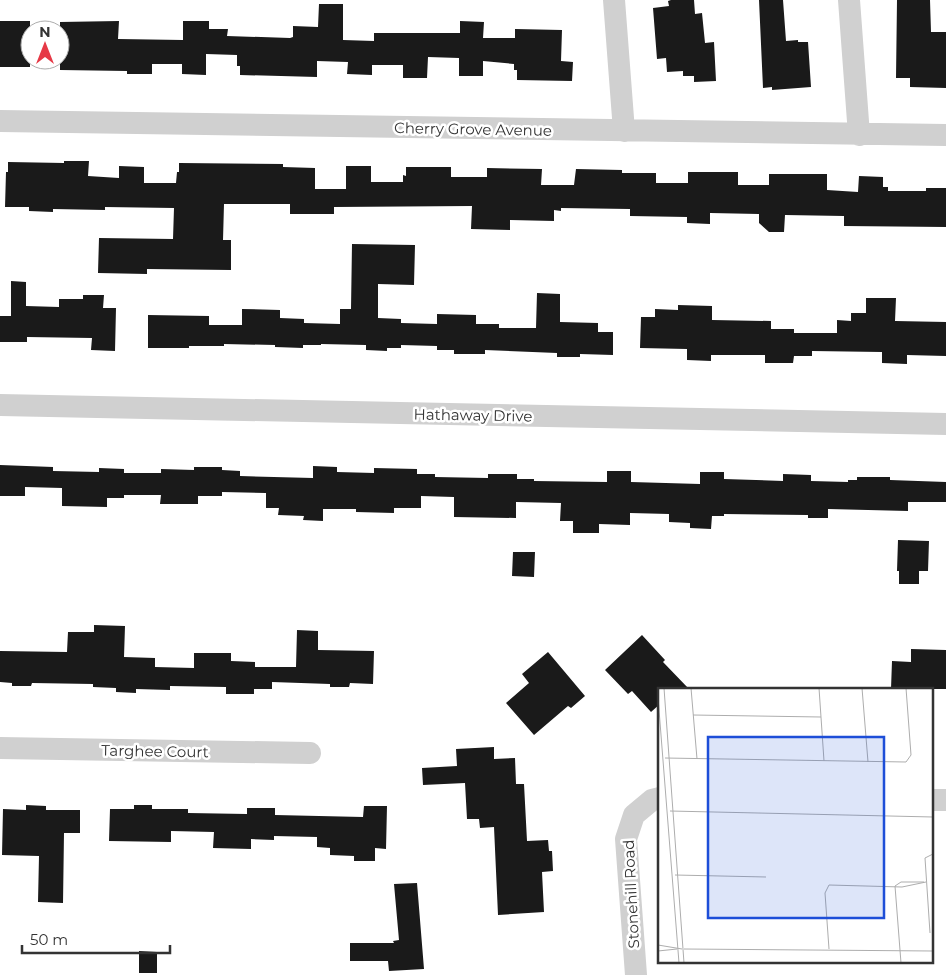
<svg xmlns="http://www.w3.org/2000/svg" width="946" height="975" viewBox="0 0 946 975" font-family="Montserrat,sans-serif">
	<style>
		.building { fill: #1a1a1a }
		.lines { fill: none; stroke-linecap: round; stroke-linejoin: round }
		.minor { stroke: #d0d0d0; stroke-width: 22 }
		.labels { text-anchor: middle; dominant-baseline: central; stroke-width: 5; stroke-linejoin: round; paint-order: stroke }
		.street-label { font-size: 15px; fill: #333; stroke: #fff }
		.inset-road { fill: none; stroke: #adadad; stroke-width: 1 }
		.view { fill: #1d4ed8; fill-opacity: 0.15; stroke: #1d4ed8; stroke-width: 2.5 }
		.inset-edge { fill: none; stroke: #333; stroke-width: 2.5 }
	</style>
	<rect width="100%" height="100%" fill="#fff"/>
	<!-- building -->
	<path class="building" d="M671,0H694L695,14L702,13L705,43L714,42L716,81L694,82V76H683V71L667,72L666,58L657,59L653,8L669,6L668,1Z
		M759,0H783L786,41L798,40V42H808L811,87L772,90V87L763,88Z
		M897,0H930L931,32H946V88L910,87V78H896Z
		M319,4H343V40L374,41V33H460V21L484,22L483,38H515V29L562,30L561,61L573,62L572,81L517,80V70H514V64L483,61V76H459V58L428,57L427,78H403V65H372V75L347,74L348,62L317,61V77L240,75V66H237V55L206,54V75L182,74V64H152V74H127V71L60,70V22L119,21L118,39L183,40V21H209V29H228L227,36L290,38L293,37V26L318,27Z
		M0,21H30V67H0Z
		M64,161H89L88,176L119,178V166L144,167V183H176L177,172H179V163L283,164V167L315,168V189H346V166H371V182H403V175L406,176V167H451V177H487V168L542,169L541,185H574L576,169L622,170V173H656V183H688V172H738V185H769V174H827V190L858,192L859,176L883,177V187H888V191H926V188H946V227L844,226V216L785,215L784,232H769L759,223V214L710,213V224L687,223V217L630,216V209L561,208V211L554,210V221L510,220V230L471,229L472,206L334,207V214H290V204H224L223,240H231V270L147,269V274L98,273L99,238L173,239L174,208L105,207V210L53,209V212L29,211V207H5L6,172H8V162L64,163Z
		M352,244L415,245L414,285L378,284V318L401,319V323L437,324V314L476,315V324H499V328H536L537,293L560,294V322L598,323V332H613V355L580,354V357H557V353L485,350V354H454V350H437V346L401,345V348H387V351L366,350V345L321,344V345H303V348L275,347V345L224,344V346H189V348H148V315L209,316V325H242V309L280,310V318L304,319V323L340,324V309H351Z
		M11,281L26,282V306L59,307V299H83V295H104L103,308H116L115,351L91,350L92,338L27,337V342H0V316H11Z
		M866,298H896L895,321L946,322V356L907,355V364L882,363V352L812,351V356H794L793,363H765V355H711V361L687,360V349L640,348L641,317H655V309L678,310V305L712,306V320L771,321V329H794V333H837V320L851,321V313H866Z
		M0,465L53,467V471L99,472V468L124,469V473H161V469L194,470V467H222V470L240,471V476L313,478V466L337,467V472L374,473V468L417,469V474H435V477L488,478V474H517V479H534V481L607,482V471H631V482L700,484V472H724V479L783,481V474L811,475V481L848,482V480H857V477H890V480L946,482V502H908V511L828,509V518H808V515L724,514V516H712L711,529L690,528V523L669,522V514L630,513V525L599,524V533H573V521H560L561,503L516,502V518L454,517V497L421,496V508H394V513L356,512V509H323V521L303,520L304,516L278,515L279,508H266V493L222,492V496H198V504H160L161,495H124V498H107V507L62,506V488L25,487V496H0Z
		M898,540L929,541L928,571H919V584H899V571H897Z
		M513,552H535L534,577L512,576Z
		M94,625L125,626L124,657L155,658V667L194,668V653H231V661L255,662V667H296L297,630L318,631V650L374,651L373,684L350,683L349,687H330V684L272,682V689H254V694H226V687L170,686V690L136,689V693L116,692V688L93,687V684L32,683L31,686H12V683L0,682V651L67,652L68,632H94Z
		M642,635L665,660L663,662L689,689H660V704L651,712L632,691L628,694L605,670Z
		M911,649L946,650V689H891L892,661L911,662Z
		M548,652L585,696L571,708L568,706L534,735L506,703L529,683L522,674Z
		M494,747V759L515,758L516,784H524L527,841L548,840L549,851H552L553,871L542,872L544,912L498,915L494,827L480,828L479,819H467L465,783L423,785L422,768L457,766L456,749Z
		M26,805L46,806V810H80V833H64L63,903L38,902L39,856L2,855L3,809L26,810Z
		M134,805H152V809H188V813L247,814V808H275V815L363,817L364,806H387L386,849L375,848V861H354V856L330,855V848L317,847V837L274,836V840L251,839V849L213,848L214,832L171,831V842L109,841L110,809H134Z
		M417,883L424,969L389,971L388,961H350V943H394L393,941L399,940L394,884Z
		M139,951L157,952V973H139Z"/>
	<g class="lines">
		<!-- minor -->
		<path class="minor" d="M614,0L624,131
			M849,0L859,135
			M0,121L946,135
			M0,405L946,424
			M0,748L310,753
			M932,800H946
			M636,975L626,839L634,815L652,800L660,798"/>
	</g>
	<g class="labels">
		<!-- street labels -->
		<g class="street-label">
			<text transform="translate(473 129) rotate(1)">Cherry Grove Avenue</text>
			<text transform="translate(473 415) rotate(1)">Hathaway Drive</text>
			<text transform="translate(155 751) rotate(1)">Targhee Court</text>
			<text transform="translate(631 894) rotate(-93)">Stonehill Road</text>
		</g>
	</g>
	<!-- overview -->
	<g transform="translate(658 688)">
		<rect width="275" height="275" fill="#fff"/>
		<path class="inset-road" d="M6,0L26,275M33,0L39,71M161,0L166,73M204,0L210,74M0,9L21,275M35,27L163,29M7,70L248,74L253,67L248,0M12,123L275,129M17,187L108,189M237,198L243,275M237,198L243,194H266M272,245L267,170L275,166M0,257L24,261M26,261L275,263M171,261L167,205L171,197L244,199L268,194M0,263L19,261"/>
		<path class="view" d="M50,49H226V230H50Z"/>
		<rect width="275" height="275" class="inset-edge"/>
	</g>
	<!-- north arrow -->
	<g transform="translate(45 45)"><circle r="24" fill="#ffffff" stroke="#adadad"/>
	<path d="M0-4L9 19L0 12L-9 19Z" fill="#e63946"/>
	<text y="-8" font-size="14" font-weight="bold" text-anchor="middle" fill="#333333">N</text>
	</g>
	<!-- scale -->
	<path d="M22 945v8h148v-8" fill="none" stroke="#333333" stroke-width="2.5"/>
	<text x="30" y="945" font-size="15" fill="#333333" stroke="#ffffff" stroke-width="4" paint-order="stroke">50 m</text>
</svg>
